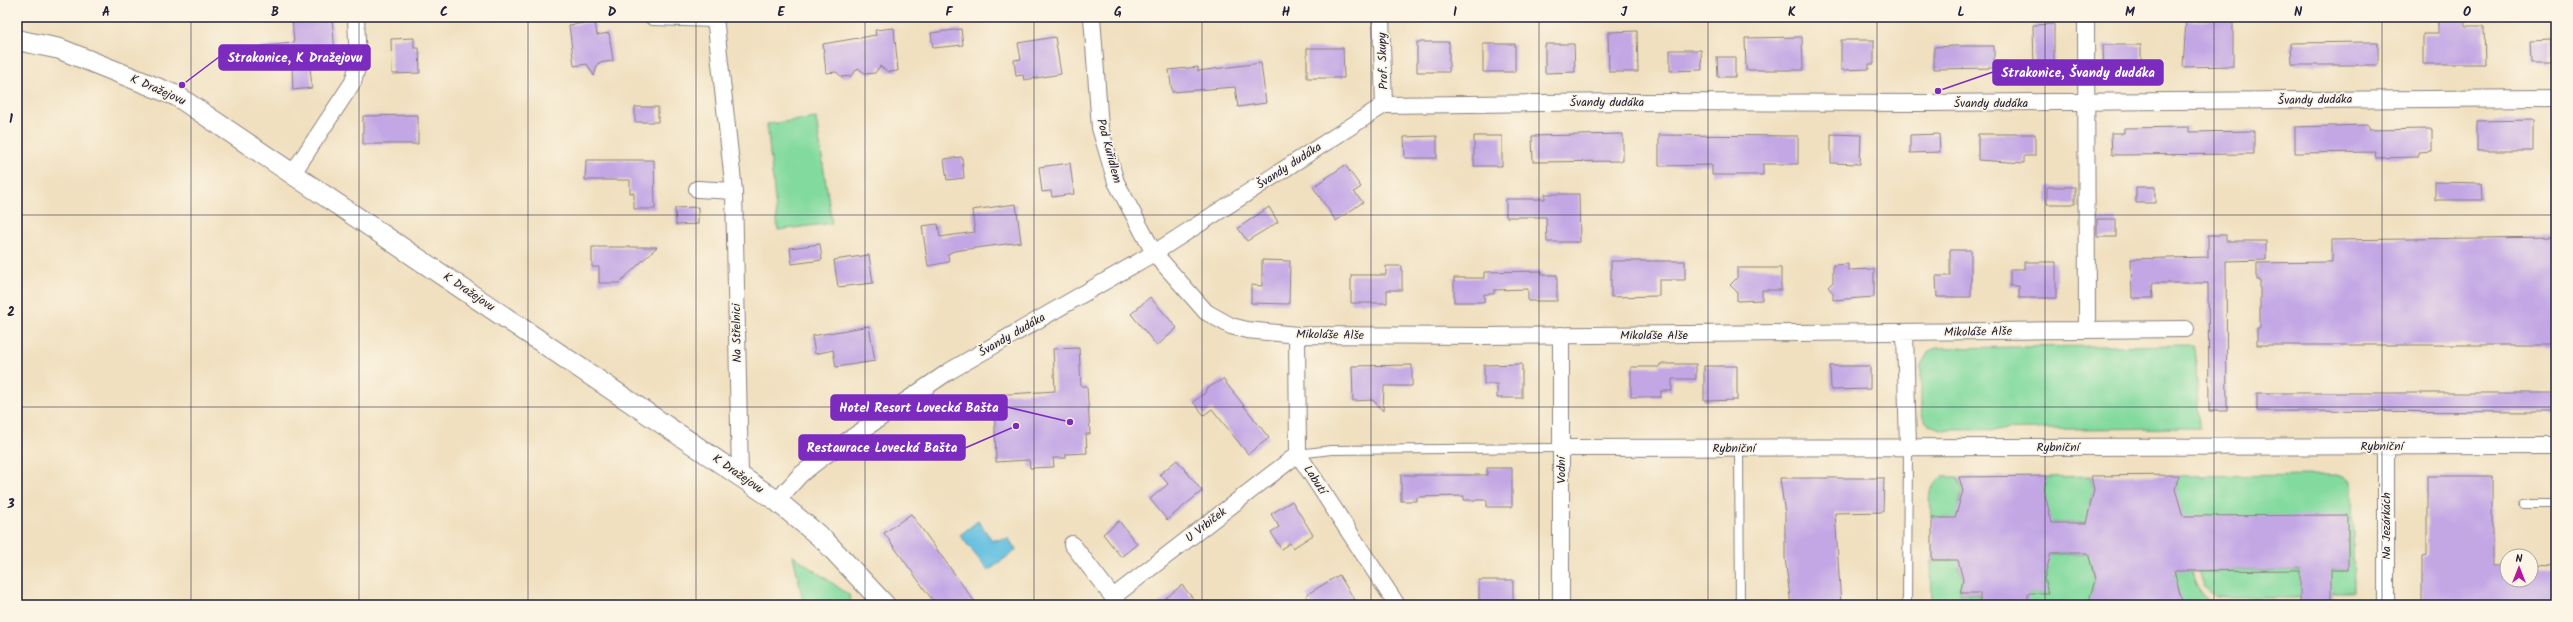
<svg xmlns="http://www.w3.org/2000/svg" width="2573" height="622" viewBox="0 0 2573 622" font-family="Kalam,sans-serif">
	<style>
		.green { fill: #83da9f; stroke: #527e6d }
		.water { fill: #62bfe0; stroke: #42708e }
		.building { fill: #c3a7e5 }
		.lines { fill: none; stroke-linecap: round; stroke-linejoin: round }
		.service-casing { stroke: #89817e; stroke-width: 10 }
		.minor-casing { stroke: #89817e; stroke-width: 18 }
		.tertiary-casing { stroke: #89817e; stroke-width: 22 }
		.service { stroke: #fff; stroke-width: 8 }
		.minor { stroke: #fff; stroke-width: 16 }
		.tertiary { stroke: #fff; stroke-width: 20 }
		.grid { fill: none; stroke: #22223b; stroke-width: 1; stroke-opacity: 0.55 }
		.labels { text-anchor: middle; dominant-baseline: central; stroke-width: 3.5; stroke-linejoin: round; paint-order: stroke }
		.street-label { font-size: 12px; fill: #22223b; stroke: #fcf5e5 }
		.leader { fill: none; stroke: #7b2cbf; stroke-width: 1.5 }
		.callout-dot { fill: #7b2cbf; stroke: #fcf5e5; stroke-width: 1.5 }
		.callout { fill: #7b2cbf; stroke: #7b2cbf; stroke-width: 1.5 }
		.callout-label { font-size: 13px; text-anchor: middle; font-weight: bold; fill: #fff }
		.neatline { fill: none; stroke: #22223b; stroke-width: 1.5 }
		.grid-label { font-size: 13px; text-anchor: middle; font-weight: bold; fill: #22223b }
	</style>
	<rect width="100%" height="100%" fill="#fcf5e5"/>
	<filter id="ink" filterUnits="userSpaceOnUse"><feTurbulence type="fractalNoise" baseFrequency=".025" numOctaves="2"/><feDisplacementMap in="SourceGraphic" scale="8" xChannelSelector="R" yChannelSelector="G"/><feConvolveMatrix kernelMatrix="1 2 1 2 8 2 1 2 1" color-interpolation-filters="sRGB"/></filter>
	<filter id="wash" filterUnits="userSpaceOnUse"><feTurbulence type="fractalNoise" baseFrequency=".012" numOctaves="4" result="noise"/><feDisplacementMap in="SourceGraphic" scale="16" xChannelSelector="R" yChannelSelector="G"/><feGaussianBlur stdDeviation="0.9" result="paint"/><feColorMatrix in="noise" values="0 0 0 0 0 0 0 0 0 0 0 0 0 0 0 0 0 1.4 0 .05"/><feComposite in="paint" operator="in"/></filter>
	<g filter="url(#wash)">
		<rect width="100%" height="100%" fill="#f0e0c0"/>
		<!-- green -->
		<path class="green" d="M816,118L832,223L778,230L767,124Z
			M2195,345L2199,428L1944,430L1929,425L1923,418L1921,409V365L1929,351L1936,348Z
			M2340,475L2350,480L2352,484L2354,592H2331V597H2216L2203,586L2198,571L2347,570L2159,523L2175,490L2178,476Z
			M2090,476L2094,490L2090,504H2110V523H2027L2043,491L2046,477Z
			M1943,477H1958L1962,491L1959,505H1978L1951,524V518H1931C1931,503 1926,483 1943,477Z
			M2111,553V565H2091L2094,579L2091,593H2111V605H2027V593H2047L2043,580L2027,554Z
			M2191,553C2191,574 2191,591 2212,602V605H2159C2170,587 2177,567 2191,553Z
			M1952,554L1979,566L1959,567L1963,580L1959,594H1979V605H1932L1931,561H1951Z
			M793,555L849,595L851,605H804Z"/>
		<!-- water -->
		<path class="water" d="M978,521L992,540L1009,539L1016,550L988,571L960,535Z"/>
		<g id="blocks">
			<!-- building -->
			<path class="building" d="M292,17H332L336,65L310,67L312,88L293,90L292,68L263,70L261,46L294,43Z
				M2213,17H2233V66L2183,67L2186,21H2213Z
				M2438,17H2465V26H2484L2485,64H2423V34H2438Z
				M595,22L597,35L609,33L613,61L598,63L594,76L587,64L574,66L569,25Z
				M2054,24V68H2034L2033,25Z
				M894,28L898,71L888,72L880,66L875,73L866,74L858,68L851,76L842,77L836,72L826,73L823,44L876,35L875,30Z
				M961,29L963,45L933,48L931,33Z
				M1637,31L1638,72H1609L1608,32Z
				M1055,37L1061,74L1024,80L1023,75L1016,76L1014,60L1021,59L1018,43Z
				M1802,37L1803,70H1746L1745,38Z
				M414,38V48H419L420,73L392,74L391,39Z
				M1841,40H1874V64H1869V69L1841,70Z
				M2551,40V63H2531L2530,41Z
				M1417,42H1449V72H1417Z
				M2369,42H2378V65H2292L2291,43Z
				M1483,44H1515V72H1483Z
				M1545,44H1574L1575,72L1545,73Z
				M2103,45H2141V67H2119V73H2104Z
				M1954,46H1994V68L1934,69V47Z
				M1307,48H1343L1344,78H1307Z
				M1670,50H1701L1702,70L1670,71Z
				M1717,57H1735V77H1718Z
				M1261,63L1266,103L1238,107L1235,87L1172,92L1169,70L1198,67V71Z
				M635,107H658V122H635Z
				M418,115V144H363V116Z
				M2533,120V151H2477V121Z
				M2369,125V130L2432,129V151L2418,152V157L2376,158L2375,152L2295,153V127Z
				M2189,127V132L2254,131V154L2112,155L2111,133H2124V128Z
				M1623,134V161L1533,162L1532,136Z
				M1831,134L1861,135L1860,164L1831,163Z
				M1939,134L1940,152L1910,153V135Z
				M1978,134H2035V156H2024V163L1978,160Z
				M1659,135L1798,136V164H1763V175H1712V165L1659,166Z
				M1437,136V158H1405L1404,137Z
				M1474,136H1502V166H1474Z
				M962,157L964,178L947,180L944,159Z
				M586,160H654L655,209H634V193H630V180H585Z
				M1070,163L1074,194L1052,197L1051,191L1042,192L1039,167Z
				M1345,165L1361,187L1354,192L1363,202L1336,221L1313,187Z
				M2435,182L2481,183L2482,200H2435Z
				M2047,187H2075V204H2047Z
				M2136,187H2155V203H2136Z
				M1545,194H1579L1580,242H1547L1546,217H1506V199H1545Z
				M1016,204L1021,242L954,251L948,254L949,262L928,266L922,226L938,224L940,237L975,232L972,210Z
				M698,207V224L676,225L675,208Z
				M1269,207L1278,222L1247,241L1238,228Z
				M2097,219H2116V237H2097Z
				M2208,235H2226V241H2266V260L2226,261L2227,411H2209L2208,283H2152L2153,298H2132L2131,259L2208,257Z
				M2556,237V345H2257V328H2260V280H2257V263L2332,262V240Z
				M820,244L822,260L792,264L790,248Z
				M592,247H657L619,283H599V267H592Z
				M1950,250H1971V297H1937L1936,276H1950Z
				M869,255L873,283L838,287L834,260Z
				M1262,260L1290,261L1289,304L1251,303V285L1262,286Z
				M1611,261H1685V280H1659V296L1611,297Z
				M2024,262H2056V298H2019V286H2010V269H2024Z
				M1848,264V270L1874,269V297L1833,300V293L1828,287L1833,282V265Z
				M1386,266H1402V290H1387V303H1351V275H1386Z
				M1737,268H1781V290H1762V300L1737,301V292L1730,285L1737,278Z
				M1542,271V275H1557V301H1528V289L1494,290V294H1484V302H1454V278H1484V272Z
				M1150,297L1177,328L1157,346L1131,314Z
				M869,326L875,361L836,367L833,350L815,354L812,336Z
				M1079,348L1081,386H1087L1090,434H1086L1087,453L1066,454V458H1053L1054,467L1030,468L1029,460L996,462L994,395L1055,391L1053,349Z
				M1522,364V398H1497V384H1484V365Z
				M1660,364H1696V379H1672V391H1661V397H1631V367H1660Z
				M1412,365V386H1384L1383,411L1373,400L1353,401L1352,366Z
				M1704,366H1737V400L1704,401Z
				M1830,366H1870V389L1831,390Z
				M1223,379L1269,438L1248,454L1212,409L1204,415L1193,402L1205,393L1206,389Z
				M2257,393H2556V412L2257,411Z
				M1177,460L1202,491L1167,520L1150,499L1168,484L1160,474Z
				M1487,468H1512V507H1487V500H1464V496L1417,497V501H1401V475H1487Z
				M2179,475L2175,489L2183,516L2348,515V570H2331V605H2300V570L2174,571L2183,605H2088L2095,579L2088,553H2051L2044,579L2048,593H2028V605H1980V593H1960L1963,580L1958,560H1932V518H1955L1963,491L1959,477L2047,476L2044,490L2052,523H2086L2094,490L2091,476Z
				M2427,476H2492V566L2507,565V580H2531V565L2556,566V605H2422V556L2427,555Z
				M1780,478H1884L1883,512L1835,513L1841,605H1791L1785,558V514Z
				M1292,501L1313,535L1293,548L1290,543L1281,549L1271,532L1279,527L1271,514Z
				M911,514L977,605H936L884,533Z
				M1119,521L1137,544L1121,557L1103,534Z
				M1339,575L1358,605H1312L1306,595Z
				M1479,580H1513V605H1479Z
				M1182,585L1198,605H1157Z"/>
		</g>
	</g>
	<g filter="url(#ink)">
		<use href="#blocks" fill-opacity="0" stroke="#89817e" stroke-width="1"/>
		<g class="lines">
			<defs>
				<path id="service" d="M1739,448L1740,605
					M1298,454L1331,450L1561,448
					M2524,504H2556
					M1907,605L1908,447"/>
				<path id="minor" d="M653,17L715,19
					M715,17L734,191L740,475
					M1092,17L1100,128L1116,182L1154,253L1206,312L1231,326L1247,330L1297,335L1486,336L2186,329
					M1381,17L1384,105
					M2086,17L2087,330
					M293,173L353,82L358,64L356,17
					M697,189L734,191
					M1905,332L1908,447
					M1297,335L1298,454L1397,605
					M2386,446V605
					M1561,448L2556,446
					M777,501L800,475L823,457L948,372L1154,253L1384,105L1629,102L1926,103L2556,98
					M1072,544L1119,605
					M1113,597L1298,454
					M1561,605V335"/>
				<path id="tertiary" d="M17,40L60,49L177,96L777,501L824,540L885,605"/>
			</defs>
			<!-- service casing -->
			<use href="#service" class="service-casing"/>
			<!-- minor casing -->
			<use href="#minor" class="minor-casing"/>
			<!-- tertiary casing -->
			<use href="#tertiary" class="tertiary-casing"/>
			<!-- service -->
			<use href="#service" class="service"/>
			<!-- minor -->
			<use href="#minor" class="minor"/>
			<!-- tertiary -->
			<use href="#tertiary" class="tertiary"/>
		</g>
	</g>
	<!-- grid -->
	<path class="grid" d="M191,17V605M359,17V605M528,17V605M696,17V605M865,17V605M1034,17V605M1202,17V605M1371,17V605M1539,17V605M1708,17V605M1877,17V605M2045,17V605M2214,17V605M2382,17V605M17,215H2556M17,407H2556"/>
	<g class="labels">
		<!-- street labels -->
		<g class="street-label">
			<text transform="translate(1383 61) rotate(-92)">Prof. Skupy</text>
			<text transform="translate(158 90) rotate(24)">K Dražejovu</text>
			<text transform="translate(2315 100) rotate(-1)">Švandy dudáka</text>
			<text x="1607" y="102">Švandy dudáka</text>
			<text x="1991" y="103">Švandy dudáka</text>
			<text transform="translate(1109 151) rotate(75)">Pod Kuřidlem</text>
			<text transform="translate(1289 166) rotate(-33)">Švandy dudáka</text>
			<text transform="translate(469 292) rotate(34)">K Dražejovu</text>
			<text transform="translate(1978 332) rotate(-1)">Mikoláše Alše</text>
			<text transform="translate(737 333) rotate(-91)">Na Střelnici</text>
			<text transform="translate(1012 335) rotate(-30)">Švandy dudáka</text>
			<text transform="translate(1330 335) rotate(1)">Mikoláše Alše</text>
			<text x="1654" y="335">Mikoláše Alše</text>
			<text x="2382" y="446">Rybniční</text>
			<text x="2058" y="447">Rybniční</text>
			<text x="1734" y="448">Rybniční</text>
			<text transform="translate(1561 470) rotate(-90)">Vodní</text>
			<text transform="translate(738 474) rotate(35)">K Dražejovu</text>
			<text transform="translate(1315 480) rotate(57)">Labutí</text>
			<text transform="translate(1206 525) rotate(-38)">U Vrbiček</text>
			<text transform="translate(2386 526) rotate(-90)">Na Jezárkách</text>
		</g>
	</g>
	<!-- callouts -->
	<path class="leader" d="M182 85L219 57M1938 91L1993 72M1070 422L1007 407M1016 426L965 448"/>
	<g class="callout-dot">
		<circle cx="182" cy="85" r="4"/>
		<circle cx="1938" cy="91" r="4"/>
		<circle cx="1070" cy="422" r="4"/>
		<circle cx="1016" cy="426" r="4"/>
	</g>
	<g class="callout">
		<rect x="219" y="45" width="151" height="25" rx="4"/>
		<rect x="1993" y="60" width="170" height="25" rx="4"/>
		<rect x="831" y="395" width="176" height="25" rx="4"/>
		<rect x="799" y="435" width="166" height="25" rx="4"/>
	</g>
	<g class="callout-label">
		<text x="295" y="62">Strakonice, K Dražejovu</text>
		<text x="2078" y="77">Strakonice, Švandy dudáka</text>
		<text x="919" y="412">Hotel Resort Lovecká Bašta</text>
		<text x="882" y="452">Restaurace Lovecká Bašta</text>
	</g>
	<!-- margin -->
	<rect width="2573" height="622" fill="none" stroke="#fcf5e5" stroke-width="44"/>
	<!-- north arrow -->
	<g transform="translate(2519 568)"><circle r="19" fill="#fcf5e5" stroke="#a5a1a1"/>
	<path d="M0-3L7 15L0 10L-7 15Z" fill="#b5179e"/>
	<text y="-6" font-size="11" font-weight="bold" text-anchor="middle" fill="#22223b">N</text>
	</g>
	<rect x="22" y="22" width="2529" height="578" class="neatline"/>
	<g class="grid-label">
		<text x="106" y="16">A</text>
		<text x="275" y="16">B</text>
		<text x="444" y="16">C</text>
		<text x="612" y="16">D</text>
		<text x="781" y="16">E</text>
		<text x="949" y="16">F</text>
		<text x="1118" y="16">G</text>
		<text x="1286" y="16">H</text>
		<text x="1455" y="16">I</text>
		<text x="1624" y="16">J</text>
		<text x="1792" y="16">K</text>
		<text x="1961" y="16">L</text>
		<text x="2130" y="16">M</text>
		<text x="2298" y="16">N</text>
		<text x="2467" y="16">O</text>
		<text x="11" y="123">1</text>
		<text x="11" y="316">2</text>
		<text x="11" y="508">3</text>
	</g>
</svg>
